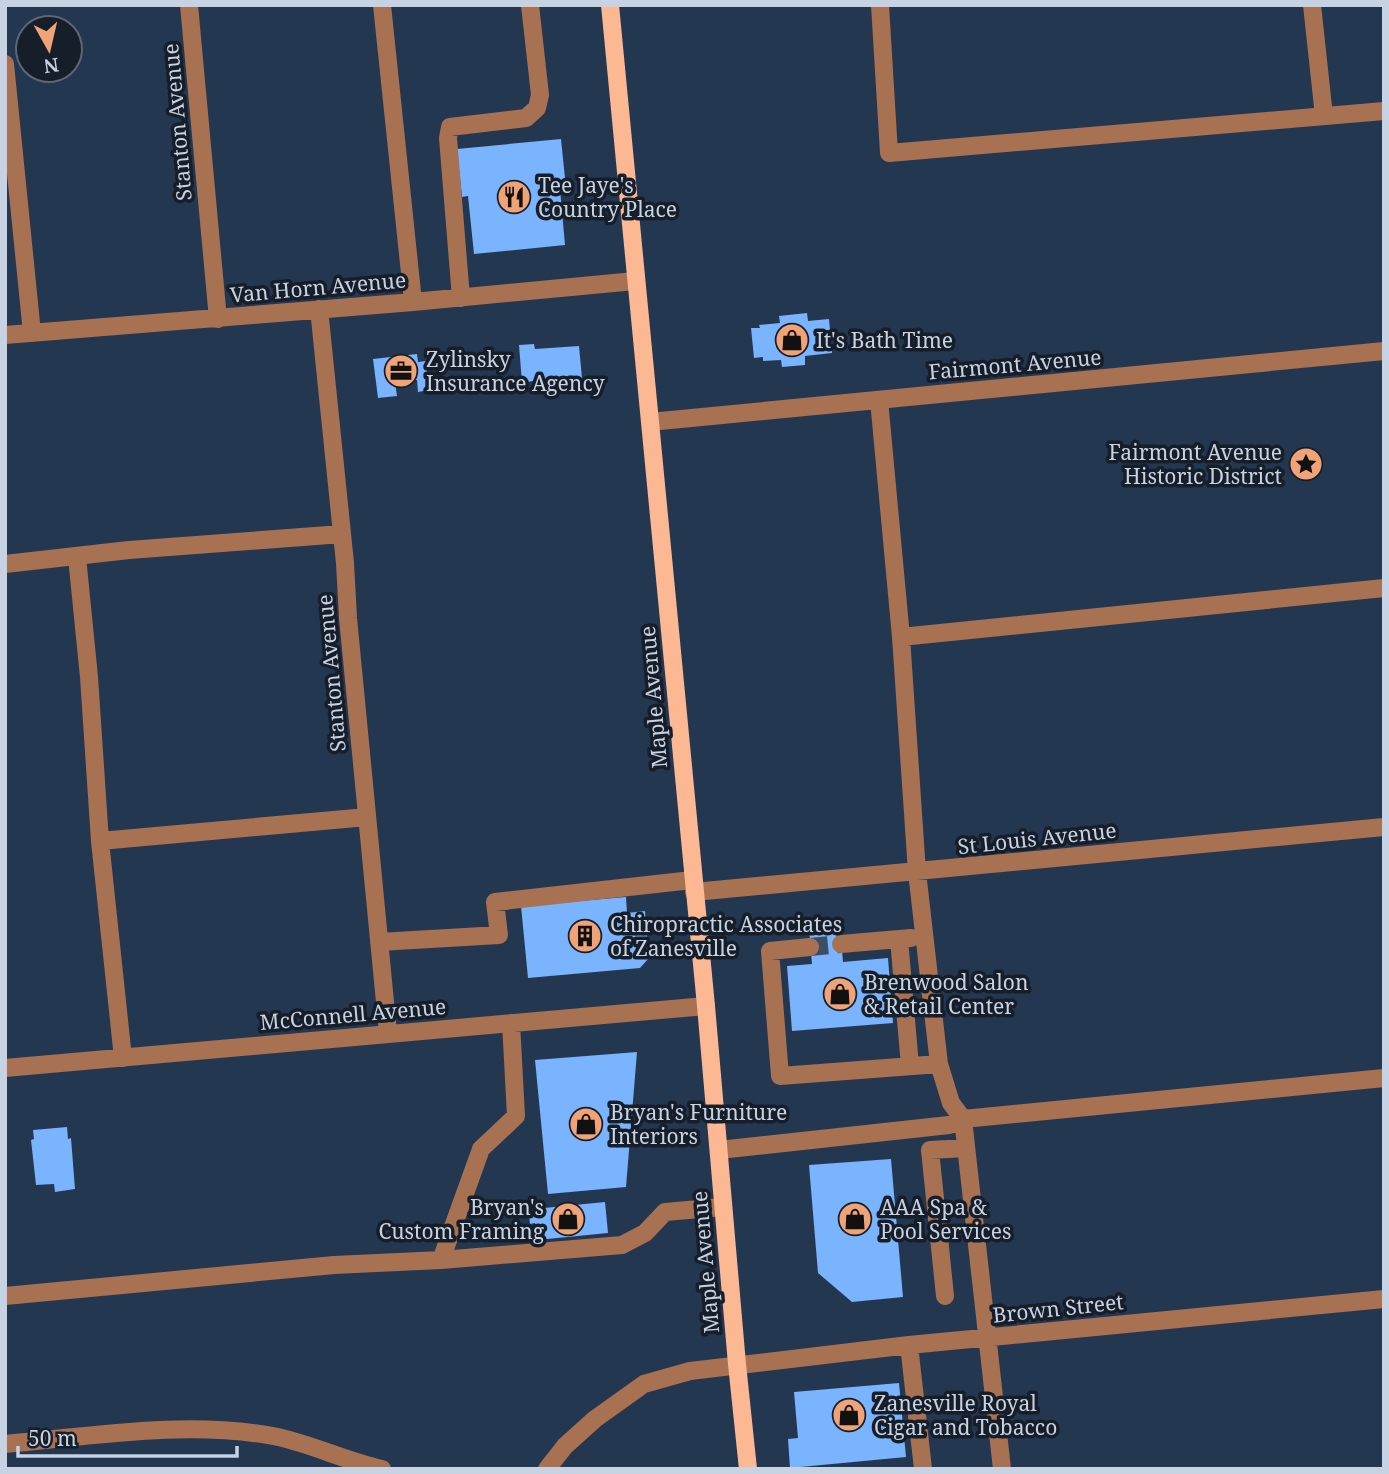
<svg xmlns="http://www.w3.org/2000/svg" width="1389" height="1474" viewBox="0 0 1389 1474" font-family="'Noto Serif',serif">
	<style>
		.building { fill: #7ab3fe }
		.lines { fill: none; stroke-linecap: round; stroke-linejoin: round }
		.minor-tunnel { stroke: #3c4e66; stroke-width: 18; stroke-dasharray: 18 9; stroke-linecap: butt }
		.minor { stroke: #a87152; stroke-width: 18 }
		.major { stroke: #fcb892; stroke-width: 18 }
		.labels { text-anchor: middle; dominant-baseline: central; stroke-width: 7; stroke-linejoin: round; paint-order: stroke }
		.street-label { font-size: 21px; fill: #c7d2e2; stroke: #161e29 }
		.poi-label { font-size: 21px; fill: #c7d2e2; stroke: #161e29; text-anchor: start }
	</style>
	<rect width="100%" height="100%" fill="#243750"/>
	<!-- building -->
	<path class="building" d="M561,139L566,188L560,189L565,245L474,254L468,196L462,197L457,149Z
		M807,313L808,321L829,319L832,353L805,356V365L782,367L781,360L763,361V357L754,358L751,328H760L759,325L780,323L779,316Z
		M534,344L535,349L579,346L583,389L534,393L533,381L522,383L519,345Z
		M417,354L418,362L426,361L429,390L418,392L417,380L395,382L397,396L378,398L373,359Z
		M626,897L627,913L645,911L649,958L640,968L528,978L521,906Z
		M840,926L843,962L888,958L893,1023L792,1031L787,966L812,964L809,928Z
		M637,1052L626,1187L548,1194L535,1060Z
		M67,1127L68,1139L71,1138L75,1189L55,1192L54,1184L36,1185L31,1140L34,1139L33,1130Z
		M891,1159L903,1297L852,1302L818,1273L809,1165Z
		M605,1202L608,1233L537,1240L535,1223L530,1224L529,1215H535L534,1209Z
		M899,1383L906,1457L790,1468L788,1439L798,1438L794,1392Z"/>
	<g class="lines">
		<!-- minor-tunnel -->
		<path class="minor-tunnel" d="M810,947L841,944"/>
		<!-- minor -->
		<path class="minor" d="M189,5L218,319
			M382,5L413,302
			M880,5L889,153L1384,111
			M1312,5L1324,116
			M5,64L32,333
			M461,298L448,138L450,127L526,118L537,108L540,95L530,5
			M319,309L345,563L348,618L388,1033
			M5,335L413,302L635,281
			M879,400L901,637L917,872L939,1064L951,1103L963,1119L1002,1469
			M650,422L1384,351
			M77,557L89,677L100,841L123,1058
			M5,564L129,550L342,534
			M901,637L1384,588
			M100,841L367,817
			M694,892L1384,827
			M899,939L910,1066
			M379,942L499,935L495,902L692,880
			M841,944L911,938
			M810,947L770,951L780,1076L939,1064
			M5,1068L706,1006
			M719,1150L949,1125L963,1119L1384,1078
			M441,1260L481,1149L516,1116L511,1023
			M5,1296L334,1265L441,1260L622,1245L645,1233L665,1212L723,1207
			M945,1296L930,1150L966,1148
			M909,1345L923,1469
			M5,1444C93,1436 186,1420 273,1436C310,1443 345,1461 382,1469
			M547,1469L565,1446L595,1419L644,1384L690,1371L909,1345L1384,1299"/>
		<!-- major -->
		<path class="major" d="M610,5L706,1006L737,1364L748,1469"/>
	</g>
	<!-- icons -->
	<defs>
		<symbol id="restaurant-disc" viewBox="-11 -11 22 22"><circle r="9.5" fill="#efa377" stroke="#161e29"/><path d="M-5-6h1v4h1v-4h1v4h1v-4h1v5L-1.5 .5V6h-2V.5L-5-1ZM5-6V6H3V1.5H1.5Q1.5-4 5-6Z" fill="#111"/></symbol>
		<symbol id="shop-disc" viewBox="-11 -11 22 22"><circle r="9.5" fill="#efa377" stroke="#161e29"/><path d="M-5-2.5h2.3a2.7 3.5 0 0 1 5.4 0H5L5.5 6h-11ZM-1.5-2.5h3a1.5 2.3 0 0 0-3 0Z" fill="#111"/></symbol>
		<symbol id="office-disc" viewBox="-11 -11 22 22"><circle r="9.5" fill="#efa377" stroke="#161e29"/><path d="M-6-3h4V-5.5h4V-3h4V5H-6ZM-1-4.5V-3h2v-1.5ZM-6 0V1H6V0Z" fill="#111"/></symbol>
		<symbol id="sight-disc" viewBox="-11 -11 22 22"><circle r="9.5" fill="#efa377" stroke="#161e29"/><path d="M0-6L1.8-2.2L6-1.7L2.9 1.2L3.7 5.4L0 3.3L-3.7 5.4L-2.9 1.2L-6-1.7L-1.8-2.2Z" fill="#111"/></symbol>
		<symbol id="building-disc" viewBox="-11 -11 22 22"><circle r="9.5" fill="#efa377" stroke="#161e29"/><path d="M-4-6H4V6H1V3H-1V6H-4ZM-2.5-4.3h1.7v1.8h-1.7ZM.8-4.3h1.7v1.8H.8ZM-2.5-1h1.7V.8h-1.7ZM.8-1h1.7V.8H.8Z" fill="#111"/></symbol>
	</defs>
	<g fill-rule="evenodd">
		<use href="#restaurant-disc" x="495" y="178" width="38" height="38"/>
		<use href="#shop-disc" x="773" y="321" width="38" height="38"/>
		<use href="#office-disc" x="382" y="352" width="38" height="38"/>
		<use href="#sight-disc" x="1287" y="445" width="38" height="38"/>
		<use href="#building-disc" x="566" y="917" width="38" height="38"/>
		<use href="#shop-disc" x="821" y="975" width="38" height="38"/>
		<use href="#shop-disc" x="567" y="1105" width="38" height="38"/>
		<use href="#shop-disc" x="549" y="1200" width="38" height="38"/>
		<use href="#shop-disc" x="836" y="1200" width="38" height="38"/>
		<use href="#shop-disc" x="830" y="1396" width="38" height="38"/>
	</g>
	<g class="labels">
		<!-- street labels -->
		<g class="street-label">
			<text transform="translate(177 122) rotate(-95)">Stanton Avenue</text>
			<text transform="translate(318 287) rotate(-5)">Van Horn Avenue</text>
			<text transform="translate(1015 364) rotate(-5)">Fairmont Avenue</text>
			<text transform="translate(331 673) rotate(-95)">Stanton Avenue</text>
			<text transform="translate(653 697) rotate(-95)">Maple Avenue</text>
			<text transform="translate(1037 838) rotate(-6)">St Louis Avenue</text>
			<text transform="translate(353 1014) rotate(-5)">McConnell Avenue</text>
			<text transform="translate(705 1262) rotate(-95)">Maple Avenue</text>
			<text transform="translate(1058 1308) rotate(-6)">Brown Street</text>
		</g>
		<!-- poi labels -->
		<g class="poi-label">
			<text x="538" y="185">Tee Jaye's<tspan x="538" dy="24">Country Place</tspan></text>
			<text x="816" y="340">It's Bath Time</text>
			<text x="426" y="359">Zylinsky<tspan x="426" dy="24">Insurance Agency</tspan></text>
			<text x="1282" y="452" text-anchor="end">Fairmont Avenue<tspan x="1282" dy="24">Historic District</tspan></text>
			<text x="610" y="924">Chiropractic Associates<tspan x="610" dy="24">of Zanesville</tspan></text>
			<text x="864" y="982">Brenwood Salon<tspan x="864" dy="24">&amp; Retail Center</tspan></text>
			<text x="610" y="1112">Bryan's Furniture<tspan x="610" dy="24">Interiors</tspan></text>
			<text x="544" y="1207" text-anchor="end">Bryan's<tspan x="544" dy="24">Custom Framing</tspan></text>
			<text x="880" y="1207">AAA Spa &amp;<tspan x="880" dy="24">Pool Services</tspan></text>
			<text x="874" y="1403">Zanesville Royal<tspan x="874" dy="24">Cigar and Tobacco</tspan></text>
		</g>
	</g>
	<!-- border -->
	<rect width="1389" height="1474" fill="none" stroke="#c7d2e2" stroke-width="14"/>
	<!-- north arrow -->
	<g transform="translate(49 49) rotate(172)"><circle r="33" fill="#161e29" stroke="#5d6673" stroke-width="2"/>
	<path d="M0-5L12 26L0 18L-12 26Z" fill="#efa377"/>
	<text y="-10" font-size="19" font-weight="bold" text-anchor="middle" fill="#c7d2e2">N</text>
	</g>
	<!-- scale -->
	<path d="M18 1446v10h219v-10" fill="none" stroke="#c7d2e2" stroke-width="3.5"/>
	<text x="28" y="1446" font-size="21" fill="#c7d2e2" stroke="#161e29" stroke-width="5" paint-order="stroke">50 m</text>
</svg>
